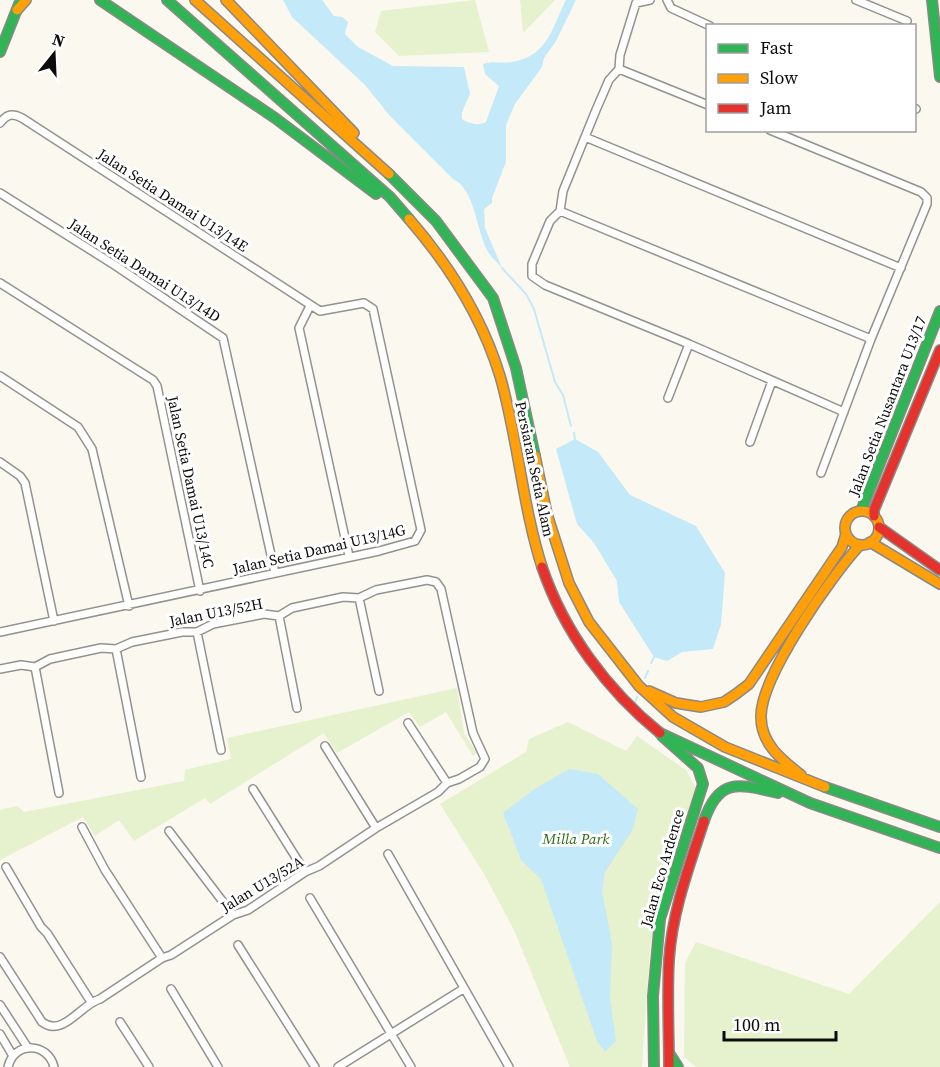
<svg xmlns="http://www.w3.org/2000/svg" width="940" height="1067" viewBox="0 0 940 1067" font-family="'Source Serif 4',serif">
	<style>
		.green { fill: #e6f1ce }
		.water { fill: #c4e9f8 }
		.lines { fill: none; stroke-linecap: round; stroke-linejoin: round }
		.stream { stroke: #c4e9f8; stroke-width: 2 }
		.street-casing { stroke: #94928f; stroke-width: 10 }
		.fast-casing { stroke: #8a8985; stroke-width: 12 }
		.slow-casing { stroke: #8a8985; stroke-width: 12 }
		.jam-casing { stroke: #8a8985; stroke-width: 12 }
		.street { stroke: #fefefd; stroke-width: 7 }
		.fast { stroke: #30b455; stroke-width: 9 }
		.slow { stroke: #ff9f0a; stroke-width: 9 }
		.jam { stroke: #e5322d; stroke-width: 9 }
		.labels { text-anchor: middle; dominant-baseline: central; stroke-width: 6; stroke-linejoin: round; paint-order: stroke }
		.street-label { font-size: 15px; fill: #0c0c0c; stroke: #fff }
		.park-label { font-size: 15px; font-style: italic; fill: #2d6918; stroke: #fff }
	</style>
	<rect width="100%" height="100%" fill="#fbf8f0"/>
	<!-- green -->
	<path class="green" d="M475,0L489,52L399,56L375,32L381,11Z
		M520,0H555L523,33Z
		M457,688L464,733L477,753L473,756L446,712L420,727L409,712L337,753L324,733L210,804L205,798L134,841L119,820L95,836L83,817L0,860V810L17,806L24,812L184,781L185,770L231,759L227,738Z
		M568,722L626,751L637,736L686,770L696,788L655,917L650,949L642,1067H570L514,930L483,872L440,804L526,752L529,739Z
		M940,902V1067H696L684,1057L685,963L696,942L849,994Z"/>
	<!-- water -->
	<path class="water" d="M283,0H322L334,16L342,17L348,22L345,34L358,47L393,66L464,67L470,94L462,112V119C469,124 479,126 486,122L499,86L485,74L483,64C493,60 503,64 512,62C549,55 551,29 566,0H576L556,41L544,58L542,67L515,104L506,125V162L492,198V203L484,209L485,228L502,268C497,262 490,256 487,250C476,229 475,189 453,179L390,116L365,85L292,17Z
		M575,439L598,452L630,495L696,526L725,573L721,624L713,649L682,652L667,661L654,657L619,602L617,581L594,543L577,524L556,449Z
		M569,769L598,774L638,809L633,829L605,872L602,891L612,943L610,998L616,1041L605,1052L597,1041L541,879L521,860L503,813L533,790Z"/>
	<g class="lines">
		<!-- stream -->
		<path class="stream" d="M502,268L526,294L534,309L555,382L563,395L571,426
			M574,433L575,439
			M651,663L654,657
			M645,678L648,671
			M634,705L637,697"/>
		<defs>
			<path id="street" d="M650,0L636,3L620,55L619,69L609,80L596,110L563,191L560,211L550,221L532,264V276L545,285L689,344L844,412
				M667,0L671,8L710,26
				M856,0L907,21
				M619,69L708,105
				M914,108L916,109
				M0,123C7,114 12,113 22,118L320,311L364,303L373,309L421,530L415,541L379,551L0,632
				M770,130L921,192L927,198V204L871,339L821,473
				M585,137L901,268
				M0,193L116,266L223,338L275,573
				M560,211L871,339
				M0,283L153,380L157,386L200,591
				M310,306L299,328L349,556
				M0,376L78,427L92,449L129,606
				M668,398L689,344
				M750,442L772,381
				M0,462L20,476L25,483L54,621
				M359,598L379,691
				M279,616L297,708
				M197,632L221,750
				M116,649L141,777
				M35,667L59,793
				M0,669L21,665L35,667L50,659L101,648L116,649L132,642L182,632H197L213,624L264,614L279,616L292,608L343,597L359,598L376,590L427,580L436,582L441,589L473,733L485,759L480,767L459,779L447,783L438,792L376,828L319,866L305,872L248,910L233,915L171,955L162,958L100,999C81,1004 63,1038 42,1022L0,957
				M408,723L447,783
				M325,746L376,828
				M253,789L305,872
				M82,827L105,870L162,958
				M169,831L233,915
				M388,854L509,1067
				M6,867L41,927L47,933L91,1002
				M310,898L411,1067
				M238,945L315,1067
				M171,989L218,1067
				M0,1005L28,1048
				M120,1022L149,1067
				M0,1034L13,1056
				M8,1067C14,1041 48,1042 54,1067
				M338,1067L463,989"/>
			<path id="fast" d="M100,0L275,118L376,194
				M167,0L390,197L409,219
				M932,0L940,77
				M0,52L19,4
				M389,174L436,221L493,298L516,368L535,456
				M861,511L940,311
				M660,733L810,803L940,848
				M825,787L940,827
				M704,821C719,777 739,784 778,793
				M669,1053L678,1067
				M654,1067L653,996L660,919L703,784L698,768L662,736"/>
			<path id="slow" d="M195,0L389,174
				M226,0L354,133
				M17,10L26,0
				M409,219C449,265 482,317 500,376C518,438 522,504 542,567
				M535,456L547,514L569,583L589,622L639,686L673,717L725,747L825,787
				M845 528a17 17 0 1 1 34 0a17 17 0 1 1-34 0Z
				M870,542L940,584
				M649,691L676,703L701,707L724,702L736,694L749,684L842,547L846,534
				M801,775C782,760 761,744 761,717C760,677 832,575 860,545"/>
			<path id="jam" d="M874,516V510L940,350
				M879,527L940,570
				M542,567C564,632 607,690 660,733
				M669,1067C669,1032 667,996 669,960C672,912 689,867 704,821"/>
		</defs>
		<!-- street casing -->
		<use href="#street" class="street-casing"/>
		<!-- fast casing -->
		<use href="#fast" class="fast-casing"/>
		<!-- slow casing -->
		<use href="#slow" class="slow-casing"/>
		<!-- jam casing -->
		<use href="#jam" class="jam-casing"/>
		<!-- street -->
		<use href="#street" class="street"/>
		<!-- fast -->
		<use href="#fast" class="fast"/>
		<!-- slow -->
		<use href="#slow" class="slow"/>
		<!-- jam -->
		<use href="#jam" class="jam"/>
	</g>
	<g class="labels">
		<!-- street labels -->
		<g class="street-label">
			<text transform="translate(173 200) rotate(33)">Jalan Setia Damai U13/14E</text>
			<text transform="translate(145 270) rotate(33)">Jalan Setia Damai U13/14D</text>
			<text transform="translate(887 406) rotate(-69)">Jalan Setia Nusantara U13/17</text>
			<text transform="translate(535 469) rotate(78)">Persiaran Setia Alam</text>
			<text transform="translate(191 482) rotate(78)">Jalan Setia Damai U13/14C</text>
			<text transform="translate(319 549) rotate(-13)">Jalan Setia Damai U13/14G</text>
			<text transform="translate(216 612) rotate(-11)">Jalan U13/52H</text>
			<text transform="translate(662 868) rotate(-74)">Jalan Eco Ardence</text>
			<text transform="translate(262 884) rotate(-31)">Jalan U13/52A</text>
		</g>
		<!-- park labels -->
		<g class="park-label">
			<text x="576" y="838">Milla Park</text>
		</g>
	</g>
	<!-- legend -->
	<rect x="706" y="24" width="210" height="108" fill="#ffffff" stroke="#9e9e9e" stroke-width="1.5"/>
	<rect x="718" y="44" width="30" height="9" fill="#30b455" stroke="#9e9e9e" stroke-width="1.5"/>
	<text x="760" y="54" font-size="18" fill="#0c0c0c">Fast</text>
	<rect x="718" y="74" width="30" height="9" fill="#ff9f0a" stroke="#9e9e9e" stroke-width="1.5"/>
	<text x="760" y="84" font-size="18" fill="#0c0c0c">Slow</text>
	<rect x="718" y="104" width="30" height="9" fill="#e5322d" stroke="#9e9e9e" stroke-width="1.5"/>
	<text x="760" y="114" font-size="18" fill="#0c0c0c">Jam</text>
	<!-- north arrow -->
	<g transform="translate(54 54) rotate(18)" stroke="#ffffff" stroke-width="4.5" paint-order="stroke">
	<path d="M0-4.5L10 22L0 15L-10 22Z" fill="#0c0c0c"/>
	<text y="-9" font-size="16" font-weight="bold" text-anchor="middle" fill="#0c0c0c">N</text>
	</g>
	<!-- scale -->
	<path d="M724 1031v9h112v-9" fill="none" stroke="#0c0c0c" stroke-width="3"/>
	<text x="733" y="1031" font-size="18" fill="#0c0c0c" stroke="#ffffff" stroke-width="4.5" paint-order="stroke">100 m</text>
</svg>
